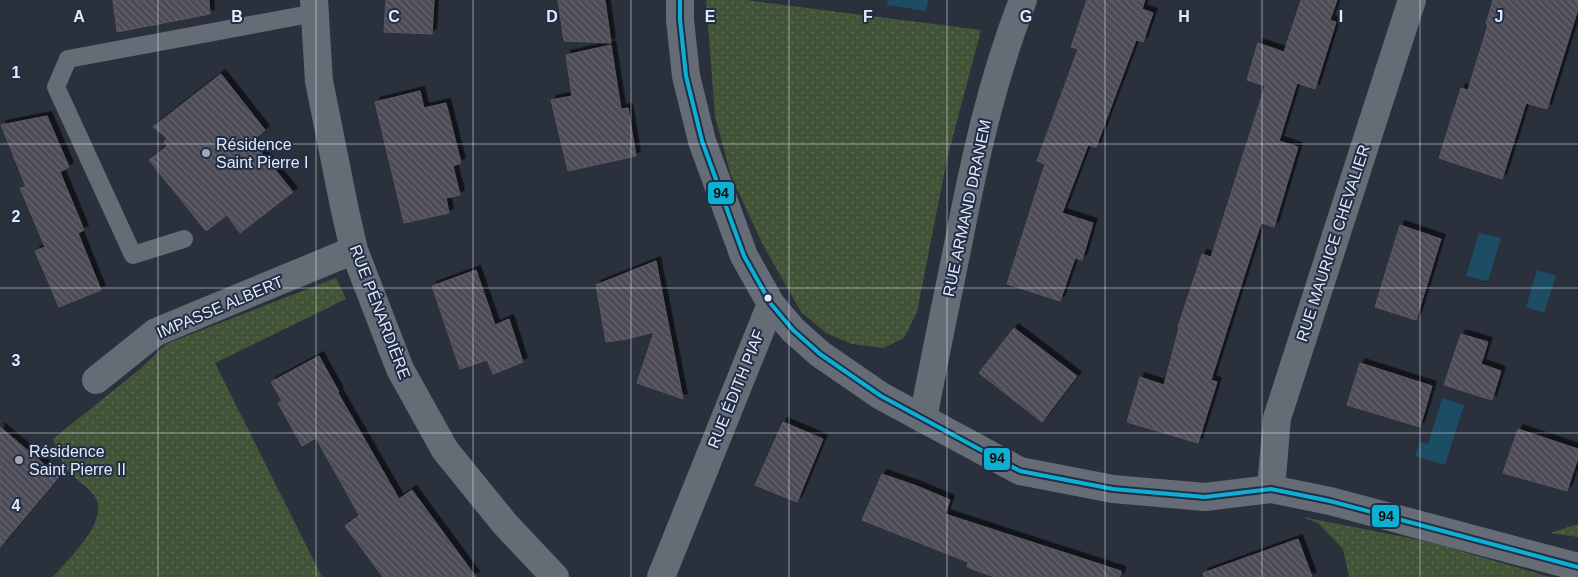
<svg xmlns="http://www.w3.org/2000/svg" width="1578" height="577" viewBox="0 0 1578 577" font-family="Arial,sans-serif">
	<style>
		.grass { fill: url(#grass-dots) }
		.water { fill: #1d4d64 }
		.building { fill: url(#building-back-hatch); stroke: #5a5861; filter: url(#shadow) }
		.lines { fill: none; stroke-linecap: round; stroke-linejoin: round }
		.service { stroke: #666c75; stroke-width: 18 }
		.minor { stroke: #666c75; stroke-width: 28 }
		.bus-1-casing { stroke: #222e45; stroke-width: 8 }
		.bus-1 { stroke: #0dafd3; stroke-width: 4 }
		.grid { fill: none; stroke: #e2eafa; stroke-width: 1; stroke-opacity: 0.55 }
		.poi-dot { fill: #a2a9b8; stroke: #222e45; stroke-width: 2 }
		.bus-dot { fill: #e2eafa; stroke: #222e45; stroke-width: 2 }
		.labels { text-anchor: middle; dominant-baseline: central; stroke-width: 4; stroke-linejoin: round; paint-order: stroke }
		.poi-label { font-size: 16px; fill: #e2eafa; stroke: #222e45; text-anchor: start }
		.street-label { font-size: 16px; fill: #e2eafa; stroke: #222e45 }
		.grid-label { font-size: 16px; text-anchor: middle; font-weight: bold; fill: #e2eafa; stroke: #222e45; stroke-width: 4; stroke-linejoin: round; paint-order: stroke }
		.line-badge { stroke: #222e45; stroke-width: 2 }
		.pale-badge-label { font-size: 14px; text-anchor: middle; font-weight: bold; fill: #111 }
	</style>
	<defs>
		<pattern id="grass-dots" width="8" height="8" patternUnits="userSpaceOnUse" patternTransform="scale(1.25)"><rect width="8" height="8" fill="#425437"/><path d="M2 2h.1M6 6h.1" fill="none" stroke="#5d6d55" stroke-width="1.8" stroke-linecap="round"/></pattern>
		<pattern id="building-back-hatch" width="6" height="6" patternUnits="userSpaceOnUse" patternTransform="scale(1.25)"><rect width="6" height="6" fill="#4d4b55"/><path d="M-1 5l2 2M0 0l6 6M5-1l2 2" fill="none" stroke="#66656e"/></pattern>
		<filter id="shadow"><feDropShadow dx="4.5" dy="-4.5" stdDeviation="0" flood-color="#0009"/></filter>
	</defs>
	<rect width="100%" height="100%" fill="#2a313d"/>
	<!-- grass -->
	<path class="grass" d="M706,0H745L981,30L947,159L917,312L904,338L883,348L852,344L826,333L801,312L763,245L731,176L715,116Z
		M336,278L346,299L215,363L322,577H53C68,559 110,521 95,497C89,487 77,481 70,473C61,464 57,450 53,439L140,369L166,344Z
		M1303,517L1430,542L1550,577H1349L1343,549L1319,524Z
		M1578,524V537L1550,533Z"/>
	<!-- water -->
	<path class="water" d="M888,0H928L926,11L887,5Z
		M1479,233L1501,238L1488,281L1466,276Z
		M1537,270L1556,276L1544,313L1526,307Z
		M1442,398L1464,405L1445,465L1415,456L1420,442L1428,444Z"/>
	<!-- building -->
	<path class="building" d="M113,0H209L210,14L117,32Z
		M386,0H434L432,34L384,32Z
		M558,0H605L611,43L564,41Z
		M1087,0H1145L1142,9L1153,13L1143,42L1136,40L1096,147L1088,145L1062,213L1093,223L1082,260L1075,258L1060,301L1007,284L1045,164L1037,161L1078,49L1071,47Z
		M1301,0H1337L1330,20L1336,22L1315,89L1297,83L1279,141L1298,147L1274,227L1261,223L1211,380L1217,382L1198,443L1127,422L1140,377L1164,385L1179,328L1178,327L1202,254L1211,257L1265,86L1247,80L1258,43L1284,52Z
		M1493,0H1578V9L1547,109L1526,103L1502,179L1439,158L1461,88L1468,90L1488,25L1486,24Z
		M611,45L621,109L628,108L636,156L568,171L551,100L572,96L566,55Z
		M221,74L265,130L252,141L293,192L240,233L227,215L206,231L149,160L167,146L164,142L167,138L153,127Z
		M420,91L424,108L446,103L461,163L453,166L460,195L446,198L449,213L404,223L375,102Z
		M47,116L69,167L60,172L84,230L78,233L101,290L59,307L35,251L45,247L20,188L26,187L1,125Z
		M1400,225L1441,239L1416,320L1375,307Z
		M656,261L664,302L683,399L637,383L654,332L627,339L606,342L596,285Z
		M476,270L495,325L509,319L523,362L493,374L487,360L460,369L432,286Z
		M1014,328L1077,376L1042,422L979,373Z
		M1461,334L1488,342L1481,364L1501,371L1492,400L1444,385Z
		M319,356L339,392L338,393L399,499L412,490L476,577H383L345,526L359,515L316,438L302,446L278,403L282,401L271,382Z
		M1360,363L1432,386L1420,427L1347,405Z
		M783,422L823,439L797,502L755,485Z
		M0,427L59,477L0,547Z
		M1518,429L1578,449V458L1567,491L1503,473Z
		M882,474L917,486L950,500L945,514L1121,571L1120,577H994L967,567L968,562L862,520Z
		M1298,539L1312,577H1204L1203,573Z"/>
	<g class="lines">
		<!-- service -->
		<path class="service" d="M184,239L133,255L56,87L68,59L315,13"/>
		<!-- minor -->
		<path class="minor" d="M314,0L319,81L344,206L354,250L400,369L445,450L505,524L555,577
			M680,0V20L686,76L702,141L744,256L771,304L793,330L820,354L881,396L1020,471L1113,489L1205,497L1271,489L1330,501L1578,567
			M96,380L156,332L354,250
			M923,419C934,361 946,303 958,245C974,162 992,79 1023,0
			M1271,489L1277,418L1412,0
			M661,577L771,304"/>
		<defs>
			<path id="bus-1" d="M680,0V20L686,76L702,141L744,256L771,304L793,330L820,354L881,396L1020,471L1113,489L1205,497L1271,489L1330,501L1578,567"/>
		</defs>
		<!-- bus-1 casing -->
		<use href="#bus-1" class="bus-1-casing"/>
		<!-- bus-1 -->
		<use href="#bus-1" class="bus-1"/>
	</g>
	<!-- grid -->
	<path class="grid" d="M158,0V577M316,0V577M473,0V577M631,0V577M789,0V577M947,0V577M1105,0V577M1262,0V577M1420,0V577M0,144H1578M0,288H1578M0,433H1578"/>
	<!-- markers -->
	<g class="poi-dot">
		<circle cx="206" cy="153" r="5"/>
		<circle cx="19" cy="460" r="5"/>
	</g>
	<circle class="bus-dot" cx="768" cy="298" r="4.5"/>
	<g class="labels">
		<!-- poi labels -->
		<g class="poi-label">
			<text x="216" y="144">Résidence<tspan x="216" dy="18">Saint Pierre I</tspan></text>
			<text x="29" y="451">Résidence<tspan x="29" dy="18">Saint Pierre II</tspan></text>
		</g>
		<!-- street labels -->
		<g class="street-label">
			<text transform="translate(967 208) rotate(-78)">RUE ARMAND DRANEM</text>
			<text transform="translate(1333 243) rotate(-72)">RUE MAURICE CHEVALIER</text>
			<text transform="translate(220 307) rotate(-23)">IMPASSE ALBERT</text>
			<text transform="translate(380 312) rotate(69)">RUE PÉNARDIÈRE</text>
			<text transform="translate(736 389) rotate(-68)">RUE ÉDITH PIAF</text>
		</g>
	</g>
	<g class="grid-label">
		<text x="79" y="22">A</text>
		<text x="237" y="22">B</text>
		<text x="394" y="22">C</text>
		<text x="552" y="22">D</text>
		<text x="710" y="22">E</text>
		<text x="868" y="22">F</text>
		<text x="1026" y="22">G</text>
		<text x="1184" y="22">H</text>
		<text x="1341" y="22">I</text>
		<text x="1499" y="22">J</text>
		<text x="16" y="78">1</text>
		<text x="16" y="222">2</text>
		<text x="16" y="366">3</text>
		<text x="16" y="511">4</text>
	</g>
	<g class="line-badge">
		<rect x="707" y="181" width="28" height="24" rx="5" fill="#0dafd3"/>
		<rect x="983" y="447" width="28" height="24" rx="5" fill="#0dafd3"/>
		<rect x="1371" y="504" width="29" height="24" rx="5" fill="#0dafd3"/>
	</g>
	<g class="pale-badge-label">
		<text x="721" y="198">94</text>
		<text x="997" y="463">94</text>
		<text x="1386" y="521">94</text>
	</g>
</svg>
